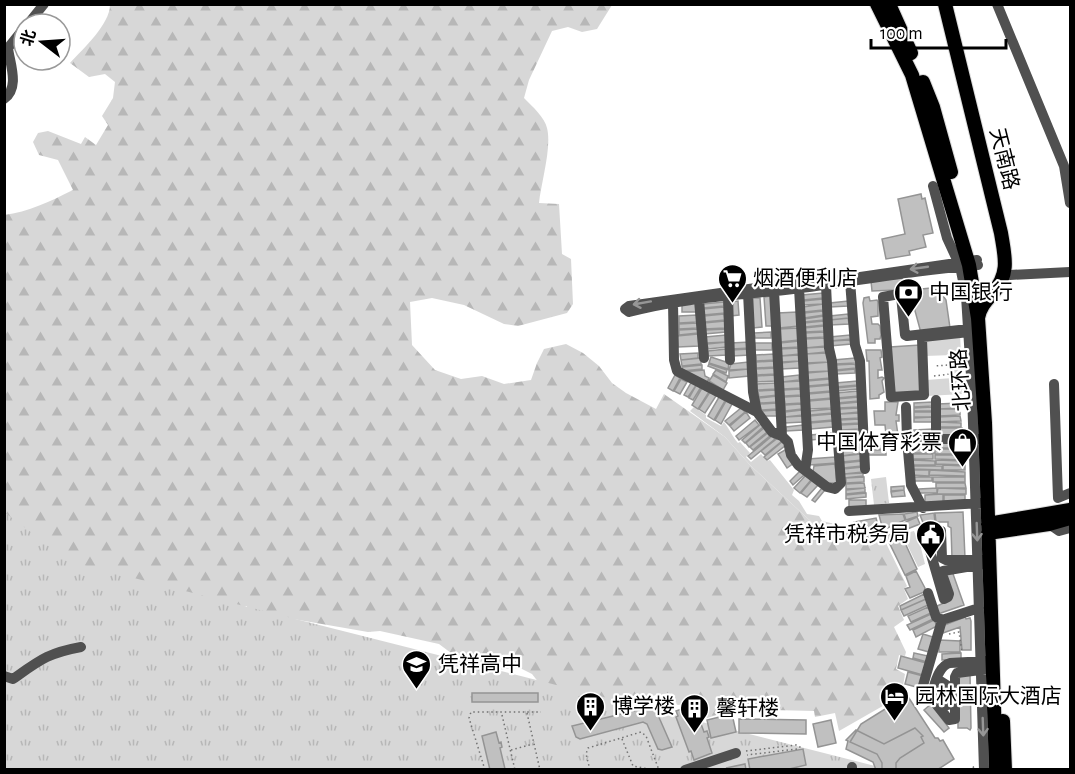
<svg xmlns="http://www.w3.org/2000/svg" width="1075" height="774" viewBox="0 0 1075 774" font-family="'Alegreya Sans','Noto Sans SC',sans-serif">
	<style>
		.grass { fill: #d7d7d7 }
		.forest { fill: url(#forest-firs) }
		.park { fill: url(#park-tufts) }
		.building { fill: #c0c0c0; stroke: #949494; stroke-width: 1.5 }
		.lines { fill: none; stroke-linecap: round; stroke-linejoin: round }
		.major-casing { stroke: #dbdbdb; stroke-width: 16 }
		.path { stroke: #727272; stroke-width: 1.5; stroke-dasharray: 1.5 3; stroke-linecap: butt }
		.minor { stroke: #505050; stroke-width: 10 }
		.major { stroke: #000; stroke-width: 14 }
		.oneway { stroke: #969696 }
		.labels { text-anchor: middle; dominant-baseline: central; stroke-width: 4.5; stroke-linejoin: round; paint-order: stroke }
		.street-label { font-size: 21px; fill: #000; stroke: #fff }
		.poi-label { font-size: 21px; fill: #000; stroke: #fff; text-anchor: start }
	</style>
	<defs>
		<pattern id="forest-firs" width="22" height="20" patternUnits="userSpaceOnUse" patternTransform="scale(1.5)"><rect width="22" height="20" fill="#d7d7d7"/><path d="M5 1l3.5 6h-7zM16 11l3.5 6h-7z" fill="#b7b7b7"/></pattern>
		<pattern id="park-tufts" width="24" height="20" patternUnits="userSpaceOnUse" patternTransform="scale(1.5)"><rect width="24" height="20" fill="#d7d7d7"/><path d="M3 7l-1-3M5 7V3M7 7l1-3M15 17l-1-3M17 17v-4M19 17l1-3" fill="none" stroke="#b7b7b7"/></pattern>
	</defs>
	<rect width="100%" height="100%" fill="#fff"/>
	<!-- grass -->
	<path class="grass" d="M960,334L963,394L927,396L926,380L953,378V355L925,356L924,338Z
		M694,407L706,415V418L721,426L724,422C730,430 732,436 738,443L740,442L750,453L746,457L751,462L761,454L767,461L770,460L794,490L792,495L799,501L807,514L819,516L822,521L835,524L841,531L817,527L751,466L725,437L690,411Z
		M914,531L918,541L924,540L926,546L921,548L925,564L918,567L902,534Z"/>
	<!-- forest -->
	<path class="forest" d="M110,5H612L597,29L582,32L568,27L552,31L529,80L524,98C532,106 545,118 547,128C552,147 541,183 539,203L559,204L562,254L571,259L573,304L567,313L518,326L504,324L464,305L432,298L410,302L412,345L435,370L461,379L482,376L504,384L531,380L537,363L544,349L566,344L583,353L599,366L612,383L626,393L656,409L664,394L725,437L751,466L817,527L841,531L871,540L880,537L884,539L907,586L904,589L908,599L898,606L904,620L894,627L906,652L905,656L899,655L896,669L905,674L903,686L887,696L888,703L839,731L835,713L815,717L814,711L736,709L707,718L694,703L678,705L656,695L630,703H602L539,683L532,674L520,668L475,671L439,644L380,631L368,632L293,619L284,644L249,643L247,606L222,613L5,556L4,215C28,212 51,201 73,190L58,160L39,155L33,142L38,133L48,131L81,144L85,137L96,145L108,125L102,116L113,98L115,82L105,74L89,77L70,63C83,49 110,24 110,5Z"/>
	<!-- park -->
	<path class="park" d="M886,477L889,503L874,505L871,479Z
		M4,512L71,562L887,769H5Z"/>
	<!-- building -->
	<path class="building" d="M921,194L922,199L925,198L933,233L923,235L926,247L909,251L910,255L886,259L882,239L905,234L898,199Z
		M902,278L903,287L896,288V290L872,291L871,281Z
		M931,288L940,291L946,300L950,328L921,333L914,307H910V299H917L916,294L923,293L922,289Z
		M823,293V298L803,300L802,295Z
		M771,296L773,326H766L764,297Z
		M869,297L870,301L877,300L878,302V316L871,317L872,324H878L880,326L881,335L880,339H875V343H868L863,303L864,298Z
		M751,298H760L762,327L753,328Z
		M823,299V304L803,305V301Z
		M738,301L739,315L731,316L730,302Z
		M848,301V306L830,307V303Z
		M724,302V306L703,308V304Z
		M696,303L697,312H682V304Z
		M823,304V310L804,312L803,307Z
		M724,307L725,313L703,315V309Z
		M823,311L824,315L804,318V313Z
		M797,312L799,326L779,328L778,313Z
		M724,314L725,320L704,322V316Z
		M848,314L849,318L830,320V316Z
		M697,315V322L679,323V316Z
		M824,316V320L804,322V319Z
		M848,318L849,324L830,325V320Z
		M725,321V328L704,329V323Z
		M824,321V325L805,327L804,323Z
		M697,323L698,328L679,329V324Z
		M824,326L825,331L805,332L804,328Z
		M798,328L799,340L780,342L779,329Z
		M698,329V333L679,335V330Z
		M726,329V332L705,334V330Z
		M771,332V338H755L754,333Z
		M825,332V337L805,338L804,333Z
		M698,334L699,346L678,347L677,336Z
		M726,335L727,342L706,343L705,337Z
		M850,335L851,339L830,341V337Z
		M825,338L826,346L805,348L804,339Z
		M850,340L851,344L830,346V341Z
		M799,341L800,347L780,348V343Z
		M727,342V347L708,349L707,344Z
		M750,342V348L731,349V343Z
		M755,343H772V350H755Z
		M920,345L923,394L893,396L890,347Z
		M826,347V352L806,354L805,348Z
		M800,348V354L780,356V349Z
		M726,349L727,355L708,356V351Z
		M750,349V355L732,356L731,350Z
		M866,350H881L882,357L880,358L882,370H878V378L882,377L884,378L882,381L884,392L879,395V398L870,399L869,361H867Z
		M698,353V358L681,360L680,354Z
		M827,353L828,362L806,363L805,354Z
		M774,354V360L756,361V355Z
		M799,355V361L781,362L780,356Z
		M711,357L729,363L728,369L709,363Z
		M701,358V364L682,366L681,360Z
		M855,358L856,363L835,364L834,360Z
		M774,361V367L756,368V362Z
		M800,361V368L781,369V363Z
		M748,362V369L729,370L731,364Z
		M829,362L830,371L807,372L806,364Z
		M709,364L727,370L726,373L708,366Z
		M855,364L856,368L836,370L835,365Z
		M702,365V369L682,371V367Z
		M775,368V374L757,375L756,369Z
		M748,369L749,376L729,378V371Z
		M855,369V373L836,374L835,371Z
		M704,370L705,376L709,378L706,384L683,372Z
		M716,370L728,376L726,382L713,374Z
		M830,371V378L808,380L807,373Z
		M675,375L680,378L673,391L668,388Z
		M713,375L727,383L723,390L709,381Z
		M775,375V381L757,382V376Z
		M799,375V380L782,382V377Z
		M681,379L687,382L680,394L674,391Z
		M830,379L831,384L808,386L807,381Z
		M692,381L697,384L688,397L684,395Z
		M802,381V388L782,389V382Z
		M857,381L858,385L836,387V383Z
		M775,383L776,389L757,390V384Z
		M697,384L701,387L693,400L689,398Z
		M831,385V391L808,393V387Z
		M858,386V389L836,391V388Z
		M702,388L709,392L698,409L692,405Z
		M801,389L802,395L784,396L783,390Z
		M777,390L778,395L759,397L758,391Z
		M858,391L859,396L837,398L836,393Z
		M710,392L716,396L705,413L699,409Z
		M831,392L832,398L809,400L808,394Z
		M777,396L778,402L760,403L759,398Z
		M802,396V403L785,404L784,397Z
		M719,397L725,401L714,420L708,416Z
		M859,397V401L837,403V399Z
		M832,399V408L809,409V401Z
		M726,401L732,404L721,424L715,420Z
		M859,402V407L838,408L837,404Z
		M885,402H898L896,415H899V421H896L898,435H886L885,425H875L874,411H885Z
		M932,402V406L914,407V403Z
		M777,403V409L761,410L760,404Z
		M960,403V408L938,409V404Z
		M802,404V409L785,411V405Z
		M932,407V411H914V408Z
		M741,408L745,412L729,425L725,421Z
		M859,408V412L839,414V409Z
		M832,409V413L810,415V411Z
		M938,409H960V415L939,416Z
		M778,410V416H762V411Z
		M802,410L803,415L785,417V412Z
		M746,412L750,418L734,431L730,426Z
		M914,412H932L933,417H914Z
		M860,413V418L840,419V414Z
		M832,414L833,420L810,422L809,416Z
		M803,416V422L785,423V417Z
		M960,416L961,421L938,422V417Z
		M933,417V422H914V418Z
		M860,419V423L841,424L840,420Z
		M755,420L759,425L739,440L736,436Z
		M833,421V427L811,429L810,423Z
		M939,422L961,423V427H939Z
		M761,424L763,427L745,443L742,440Z
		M860,424V429L841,430L840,425Z
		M803,425V430L786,431V427Z
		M764,428L767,432L749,447L746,443Z
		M938,428H962V435H939Z
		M933,429V434L914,435V430Z
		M860,430L861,434L841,436L840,431Z
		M769,432L771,435L753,450L750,447Z
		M831,433L832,438L811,440V435Z
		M860,435V440L841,441V437Z
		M772,436L775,439L751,459L748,456Z
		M779,437L782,441L765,455L761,451Z
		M783,441L786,445L767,460L764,457Z
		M938,443V448L915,449V444Z
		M939,443H965V448H939Z
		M866,446H886V449L866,450Z
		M860,447L861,453L842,456L841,450Z
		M935,449H965V454H935Z
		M935,449V453H913V450Z
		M785,450L794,463L787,468L778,454Z
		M867,450H886V455H867Z
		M861,454L862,460L842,462V456Z
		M913,454H933V459H913Z
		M935,455H965V460L935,459Z
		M835,457L836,463L809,465L808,459Z
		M912,460L935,461V465H912Z
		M936,460L965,461V465L936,464Z
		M862,461V466L843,468V463Z
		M835,464L837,483H828L813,472L814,466Z
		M943,465L965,466V470H943Z
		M912,466H942V470L912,469Z
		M863,467V472L844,474L843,469Z
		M912,470H929V476L912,475Z
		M930,470L965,472V476L929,475Z
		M800,471L804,475L793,485L790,481Z
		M863,473V476L844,478V474Z
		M806,475L811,480L800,493L794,488Z
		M864,477V482L846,483V478Z
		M912,477H932V481H913Z
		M933,477H965V482H933Z
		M812,480L818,485L807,497L801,493Z
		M864,483L865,488L846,489V484Z
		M936,483H965L966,488H936Z
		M904,486V490L891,491V487Z
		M822,488L825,490L815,502L812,500Z
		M865,488V492L846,494V490Z
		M937,488V493H919V489Z
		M938,488L966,489V494H937Z
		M904,490L905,496L892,497L891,492Z
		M866,493V497L846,499V495Z
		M943,494V502H925V495Z
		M944,495H965V501H944Z
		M849,500H866V507H849Z
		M917,512L918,516L906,520L904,514Z
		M963,512L965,558H952L951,528L948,526V522H936L935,513Z
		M934,513L935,522L924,525L920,515Z
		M903,514L905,520L883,530L879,515Z
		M917,517L920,524L902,531L899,525Z
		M876,518L880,533L871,538L855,533L854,522Z
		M899,530L917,569L905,575L886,536Z
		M916,571L925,588L924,592L910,598L905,589L910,587L906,576Z
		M952,571L964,605L938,614L935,607L948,601L944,575Z
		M924,594L926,599L901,610L900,606Z
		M926,599L928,605L904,616L901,610Z
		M928,607L931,613L911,622L908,616Z
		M931,614L933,619L910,630L907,625Z
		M965,617L966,619L970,618L971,621V650H962L960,627L943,633L942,626Z
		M934,620L937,626L916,637L913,630Z
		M923,634L933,637L929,652L918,649Z
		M939,640L960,641V652H939Z
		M914,653L928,656L927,662L913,658Z
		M961,653V659L942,660V654Z
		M901,656L926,663L923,675L898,668Z
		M908,672L923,676L920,688L905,684Z
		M960,674H970L971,728L970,730L967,728H958V702H962V700H958V691L965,689H958Z
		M903,689L935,738H938L940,741L943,740L954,759L937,770H882V763L877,754L850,742L861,724L890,706L889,697Z
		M472,693H538V702H472Z
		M931,704L949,728L944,732L924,710Z
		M694,705L704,732L707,731L709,737L707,738L712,753L694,760L691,751L689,752L676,717L678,716L676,711Z
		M654,706L672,747L662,750L658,749L647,724L643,722L580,739L576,737L572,726Z
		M732,714L736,732L711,738L707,720Z
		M739,719L806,720V734L739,733Z
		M831,720L836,743L818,747L813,724Z
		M915,728L923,736L921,737L924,743L900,758L896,763V770H876L873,762L846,749L848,741L846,740L856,730L884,744Z
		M496,732L499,743L501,742L502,747L500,748L505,769L508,770H490L482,736Z
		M803,749L806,765L785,770H750L748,759Z
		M745,764L746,770L726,768Z"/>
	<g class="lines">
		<defs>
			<path id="major" d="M877,4L912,75L969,265L978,318L985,423L996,770
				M889,4L911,53
				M945,4L1001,233C1005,257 1010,273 993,293C986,301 980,307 978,318
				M923,82L933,107L951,172
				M988,524L1070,510
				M988,533L1049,524L1070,518
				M1003,721L1005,770"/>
		</defs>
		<!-- major casing -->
		<use href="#major" class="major-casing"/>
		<!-- path -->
		<path class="path" d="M934,376L950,374L949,365L934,366
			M949,634L959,632L962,652
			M527,713L540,770
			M502,715L515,770
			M622,739L633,766L654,770
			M511,750L533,744
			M746,751L796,745L800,747L797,749L747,755
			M485,770L469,718L471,712H541
			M590,770L586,754L588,748L641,732L646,736L659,770
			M969,770L975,766"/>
		<!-- minor -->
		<path class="minor" d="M997,4L1064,166L1070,203
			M28,24L44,4
			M4,99C20,88 10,64 8,48L24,28
			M933,186L947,238L960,266L966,296L972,392L984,770
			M977,260L826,282L770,286L629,306L625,309L629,312C692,295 759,295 823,285C875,278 926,269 978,265
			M1010,275L1070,272
			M850,281L855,345L860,361L865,469
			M799,288L808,450L805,470
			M774,291L782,436
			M748,293L753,392L757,412
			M728,296L730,360
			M699,300L704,358
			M673,302L674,360L677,371L757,412L772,432L782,436L788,442L791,455L798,465L827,487L835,489L841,483L832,361L829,348L826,285
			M968,329L907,336L905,335L901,296L899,294L883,297L891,397L924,395L922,339L923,337L969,332
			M1054,384L1058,498L1070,493
			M936,400V439
			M906,407L907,439H979
			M907,439L911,485L923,508
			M849,511L981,503
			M1049,524L1059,531L1070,528
			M983,560H946L942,558L941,531L935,530L925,534L944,599L948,597L949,594L942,574L943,571L984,564
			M928,593L936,617L942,620L979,608
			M986,661L950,663C938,666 935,684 931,695L932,699L949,720L955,719V677L957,673L988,669
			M4,676L13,679C40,660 48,653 81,647
			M937,679L948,686V705
			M922,689L942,620
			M852,767V770
			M685,770L736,753"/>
		<!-- major -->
		<use href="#major" class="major"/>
	</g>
	<!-- one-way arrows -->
	<defs><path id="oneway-shaft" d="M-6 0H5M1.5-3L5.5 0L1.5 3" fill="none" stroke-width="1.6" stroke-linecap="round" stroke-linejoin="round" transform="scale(1.5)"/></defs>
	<g class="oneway">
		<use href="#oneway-shaft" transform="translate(919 268) rotate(172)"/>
		<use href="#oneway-shaft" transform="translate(642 303) rotate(170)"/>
		<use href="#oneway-shaft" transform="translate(977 532) rotate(88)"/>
		<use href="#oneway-shaft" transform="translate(983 727) rotate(88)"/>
	</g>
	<!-- icons -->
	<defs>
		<symbol id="supermarket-pin" viewBox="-11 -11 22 30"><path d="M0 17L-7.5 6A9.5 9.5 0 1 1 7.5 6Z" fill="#000" stroke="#fff"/><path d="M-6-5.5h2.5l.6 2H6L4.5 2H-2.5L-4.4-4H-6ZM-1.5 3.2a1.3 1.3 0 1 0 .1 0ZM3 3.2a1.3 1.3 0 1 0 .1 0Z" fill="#fff"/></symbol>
		<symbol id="bank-pin" viewBox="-11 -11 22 30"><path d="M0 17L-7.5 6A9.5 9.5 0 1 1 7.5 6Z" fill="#000" stroke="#fff"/><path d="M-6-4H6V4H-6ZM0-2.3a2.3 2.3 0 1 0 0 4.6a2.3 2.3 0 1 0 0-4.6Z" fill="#fff"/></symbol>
		<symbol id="shop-pin" viewBox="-11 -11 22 30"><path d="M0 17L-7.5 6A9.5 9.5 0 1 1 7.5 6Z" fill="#000" stroke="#fff"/><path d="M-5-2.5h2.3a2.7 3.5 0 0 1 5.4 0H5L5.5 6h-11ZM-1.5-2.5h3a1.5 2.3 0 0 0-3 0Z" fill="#fff"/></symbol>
		<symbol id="civic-pin" viewBox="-11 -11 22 30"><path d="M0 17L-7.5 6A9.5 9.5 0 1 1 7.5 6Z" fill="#000" stroke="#fff"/><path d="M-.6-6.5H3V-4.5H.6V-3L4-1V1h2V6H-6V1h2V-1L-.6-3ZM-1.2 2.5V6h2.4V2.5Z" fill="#fff"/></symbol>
		<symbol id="school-pin" viewBox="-11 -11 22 30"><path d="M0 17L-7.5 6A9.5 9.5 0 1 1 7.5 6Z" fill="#000" stroke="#fff"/><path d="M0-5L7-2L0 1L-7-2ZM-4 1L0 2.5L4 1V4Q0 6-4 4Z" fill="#fff"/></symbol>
		<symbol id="hotel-pin" viewBox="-11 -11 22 30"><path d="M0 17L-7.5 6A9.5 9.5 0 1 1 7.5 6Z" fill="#000" stroke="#fff"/><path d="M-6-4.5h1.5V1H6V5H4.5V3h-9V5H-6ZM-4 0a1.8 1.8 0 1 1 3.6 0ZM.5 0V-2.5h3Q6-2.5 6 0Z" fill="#fff"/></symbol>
		<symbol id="building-pin" viewBox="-11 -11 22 30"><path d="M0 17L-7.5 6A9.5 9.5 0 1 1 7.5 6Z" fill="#000" stroke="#fff"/><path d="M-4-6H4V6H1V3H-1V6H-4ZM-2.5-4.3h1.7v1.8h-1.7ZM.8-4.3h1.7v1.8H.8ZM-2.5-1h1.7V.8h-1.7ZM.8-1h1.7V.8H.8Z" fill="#fff"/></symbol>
	</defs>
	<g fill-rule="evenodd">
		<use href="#supermarket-pin" x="716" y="262" width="33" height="45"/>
		<use href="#bank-pin" x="892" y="276" width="33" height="45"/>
		<use href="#shop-pin" x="946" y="426" width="33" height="45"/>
		<use href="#civic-pin" x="914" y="518" width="33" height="45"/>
		<use href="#school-pin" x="400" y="648" width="33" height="45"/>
		<use href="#hotel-pin" x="878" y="680" width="33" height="45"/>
		<use href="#building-pin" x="574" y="690" width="33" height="45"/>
		<use href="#building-pin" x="678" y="692" width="33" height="45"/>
	</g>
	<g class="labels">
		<!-- street labels -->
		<g class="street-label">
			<text transform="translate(1004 159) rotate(76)">天南路</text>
			<text transform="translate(961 380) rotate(-94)">北环路</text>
		</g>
		<!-- poi labels -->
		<g class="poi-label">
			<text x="753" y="278">烟酒便利店</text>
			<text x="929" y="292">中国银行</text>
			<text x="942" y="442" text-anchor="end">中国体育彩票</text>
			<text x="910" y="534" text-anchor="end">凭祥市税务局</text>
			<text x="438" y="664">凭祥高中</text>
			<text x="915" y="696">园林国际大酒店</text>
			<text x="612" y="706">博学楼</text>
			<text x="716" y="708">馨轩楼</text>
		</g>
	</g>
	<!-- border -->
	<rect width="1075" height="774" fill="none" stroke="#000000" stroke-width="12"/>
	<!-- north arrow -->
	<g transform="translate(42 42) rotate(287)"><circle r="28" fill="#ffffff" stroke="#999999" stroke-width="1.5"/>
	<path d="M0-4.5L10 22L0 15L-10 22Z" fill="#000000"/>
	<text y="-9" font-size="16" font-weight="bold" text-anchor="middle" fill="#000000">北</text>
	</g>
	<!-- scale -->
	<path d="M871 39v9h135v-9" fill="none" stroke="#000000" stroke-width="3"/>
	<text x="880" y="39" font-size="18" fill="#000000" stroke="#ffffff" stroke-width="4.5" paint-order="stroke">100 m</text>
</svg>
